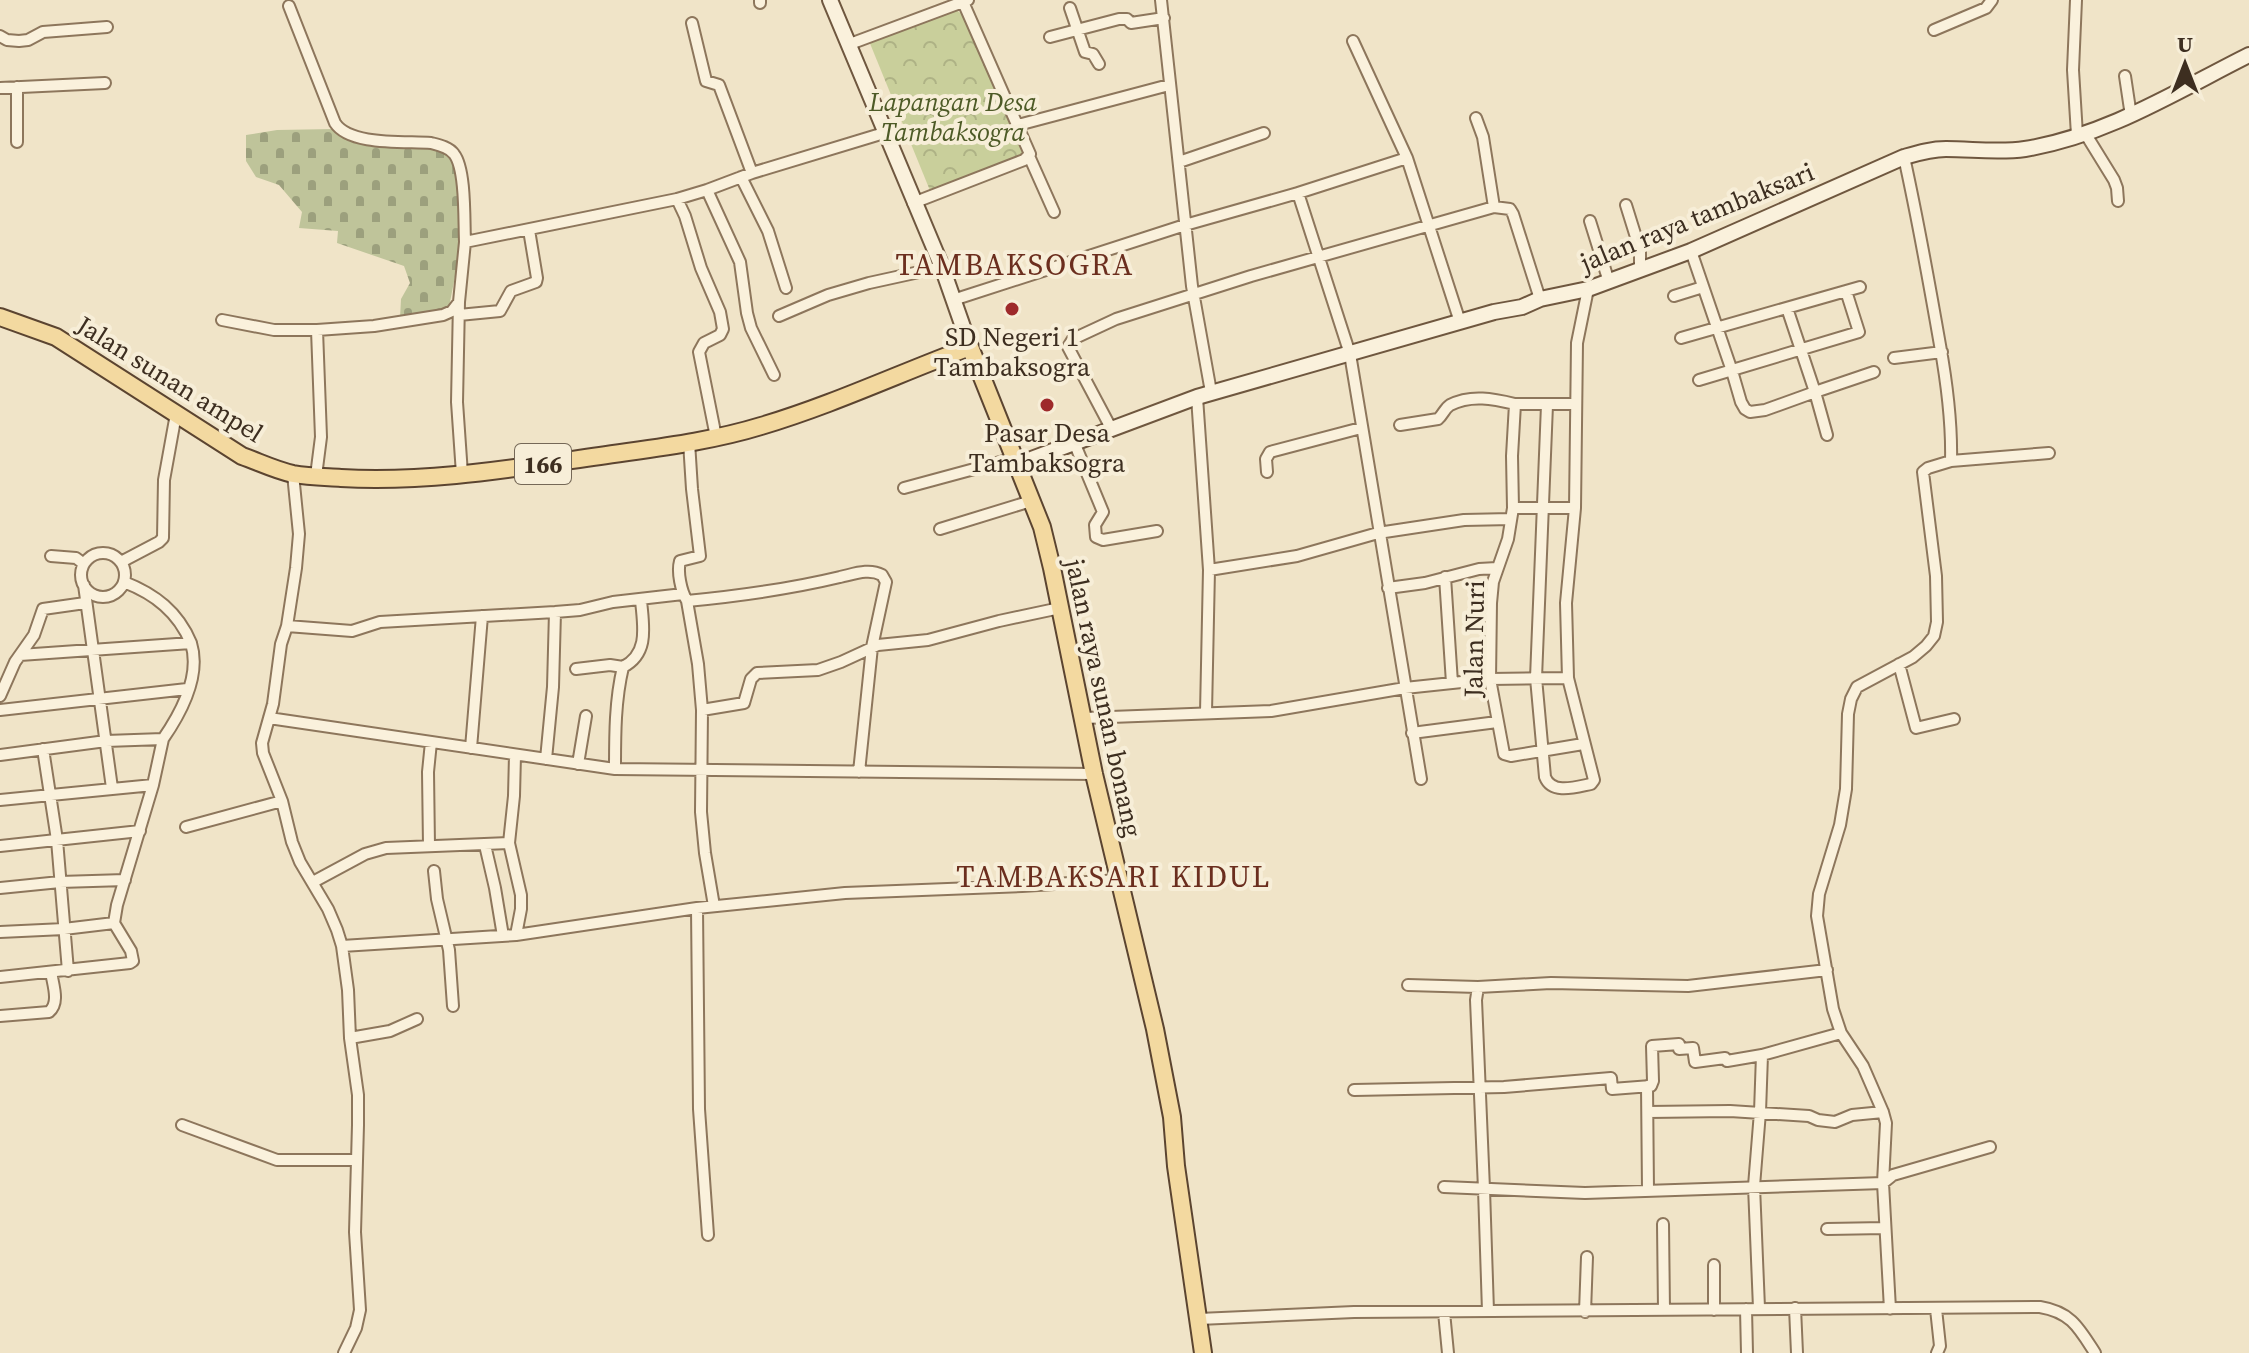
<svg xmlns="http://www.w3.org/2000/svg" width="2249" height="1353" viewBox="0 0 2249 1353" font-family="'Source Serif 4',serif">
	<style>
		.forest { fill: url(#forest-crowns) }
		.cemetery { fill: url(#cemetery-stones) }
		.lines { fill: none; stroke-linecap: round; stroke-linejoin: round }
		.street-casing { stroke: #8d765c; stroke-width: 14 }
		.secondary-casing { stroke: #6f573f; stroke-width: 18 }
		.primary-casing { stroke: #5b4430; stroke-width: 20 }
		.street { stroke: #faf1dc; stroke-width: 10 }
		.secondary { stroke: #faf1dc; stroke-width: 14 }
		.primary { stroke: #f3d9a0; stroke-width: 16 }
		.poi-dot { fill: #9e2a2b; stroke: #f7eed8; stroke-width: 3 }
		.labels { text-anchor: middle; dominant-baseline: central; stroke-width: 8; stroke-linejoin: round; paint-order: stroke }
		.shield { fill: #f7eed8; stroke: #756857; stroke-width: 2 }
		.shield-label { font-size: 24px; font-weight: bold; fill: #3d2e20 }
		.park-label { font-size: 26px; font-style: italic; fill: #4d5a26; stroke: #f7eed8 }
		.street-label { font-size: 26px; fill: #3d2e20; stroke: #f7eed8 }
		.poi-label { font-size: 26px; fill: #3d2e20; stroke: #f7eed8 }
		.quarter-label { font-size: 30px; letter-spacing: 2px; fill: #6b2e1e; stroke: #f7eed8 }
	</style>
	<defs>
		<pattern id="forest-crowns" width="20" height="18" patternUnits="userSpaceOnUse" patternTransform="scale(2)"><rect width="20" height="18" fill="#c9cf9b"/><path d="M2 6a3 3 0 1 1 6 0M12 15a3 3 0 1 1 6 0" fill="none" stroke="#aeb285"/></pattern>
		<pattern id="cemetery-stones" width="16" height="16" patternUnits="userSpaceOnUse" patternTransform="scale(2)"><rect width="16" height="16" fill="#bfc49a"/><path d="M2 7V4a2 2 0 0 1 4 0v3zM10 15v-3a2 2 0 0 1 4 0v3z" fill="#9ca07d"/></pattern>
	</defs>
	<rect width="100%" height="100%" fill="#f0e4c8"/>
	<!-- forest -->
	<path class="forest" d="M956,10L962,14L1024,153L1020,160L931,193L869,41Z"/>
	<!-- cemetery -->
	<path class="cemetery" d="M334,129L354,143L442,148L457,163L462,241L449,307L443,312L400,318L401,299L410,283L404,266L337,243L338,231L299,228L302,212L279,185L256,177L246,161V135L277,130Z"/>
	<g class="lines">
		<defs>
			<path id="street" d="M760,0V3
				M1161,0L1192,286L1211,392
				M2076,0L2073,70L2077,135
				M289,6L335,123C350,146 405,141 431,143C439,145 449,147 454,154C466,169 464,221 465,242
				M1070,8L1085,52L1093,54L1099,64
				M692,23L706,81L719,85L752,173
				M1934,30L1986,8L1992,0
				M0,36L7,40L19,41L28,40L43,32L107,27
				M1050,37L1119,19H1127L1131,23L1164,18
				M1353,41L1407,158L1460,322
				M850,44L968,0
				M2125,76L2131,116
				M17,87V142
				M0,88L105,83
				M1476,118L1483,137L1494,207L1510,209L1513,214L1540,299
				M1018,125L1169,85
				M2085,133L2114,180L2117,188L2118,201
				M1029,156L1054,212
				M1179,162L1264,133
				M741,177L768,231L786,288
				M707,190L740,262L747,313L751,328L774,375
				M1298,193L1350,354L1421,779
				M677,199L685,216L701,268L720,312L723,329L720,335L704,343L699,352L716,437
				M913,203L1024,160L1030,154L963,2
				M1626,205L1640,250V269
				M1590,221L1609,282
				M1691,251L1732,371L1741,402L1745,409L1750,412L1765,410L1815,392L1787,308
				M1674,296L1703,287
				M953,300L1185,225L1298,193L1407,158
				M459,302L457,402L462,474
				M459,315L500,311L511,291L536,282L537,278L529,230
				M779,316L828,295L869,283L942,267
				M222,320L274,330H317
				M1681,338L1860,287
				M1894,358L1942,352
				M1699,380L1859,332L1846,291
				M1197,397L1209,570L1206,712
				M1576,404H1515L1512,456L1513,508L1508,539L1493,582L1491,603L1490,679L1504,754L1511,756L1583,744
				M1547,405L1536,678L1545,777C1552,795 1576,787 1591,784L1594,780L1568,678L1566,603L1575,508L1577,343L1588,289
				M1400,425L1438,419C1443,415 1444,409 1450,405C1471,394 1494,399 1515,404
				M1111,428L1068,347L1073,339L1116,319L1251,276L1494,207
				M1827,435L1815,392L1874,372
				M689,442L692,489L700,556L680,561C677,572 681,591 687,601L698,664L702,710L701,812L705,853L714,906
				M1074,442L1103,512L1095,525L1096,537L1103,540L1157,531
				M1951,461L2049,453
				M1267,472L1266,459L1270,452L1361,428
				M293,474L299,534L296,568L287,626L281,644L273,704L262,743L263,753L282,801L292,842L300,862L328,909L337,930L342,946L348,990L350,1038L358,1095V1125L355,1232L360,1310L356,1328L344,1353
				M316,476L321,437L317,330L374,326L443,315L452,311L459,302L465,242L677,199L707,190L752,173L884,133
				M904,488L1015,458
				M1513,508H1575
				M940,529L1031,501
				M81 575a22 22 0 1 1 44 0a22 22 0 1 1-44 0Z
				M51,556L76,558L84,564
				M121,562L159,542L163,538L164,480L176,414
				M1209,570L1297,556L1378,533L1464,520L1511,519
				M1445,577L1452,683
				M124,582C155,594 178,612 191,643
				M84,585L112,788
				M1388,588L1425,583L1479,569L1497,568
				M687,601C739,596 790,589 840,577C854,574 869,568 882,575L886,582L872,647L859,772
				M287,626L352,631L380,622L555,612L580,610L613,602L683,594
				M1899,664L1916,728L1954,719
				M576,669L610,665L623,667
				M0,696L15,662L34,635L43,609L85,603
				M0,710L187,689
				M702,710L744,703L751,679L757,673L818,670L841,662L878,645L928,640L999,621L1060,608
				M269,718L615,769L1094,774
				M1084,718L1271,711L1405,688L1490,679L1568,678
				M1412,733L1497,722
				M471,748L482,616
				M43,749L57,840L68,971
				M0,755L106,741L163,739C181,713 201,675 191,643L20,655
				M515,755L514,796L509,843L521,895V909L516,935
				M546,759L553,687L555,612
				M578,764L586,716
				M615,769C615,735 615,700 623,667C650,653 643,625 641,600
				M0,800L153,785
				M186,827L282,801
				M485,845L495,888L503,936
				M0,846L140,831
				M429,846L428,772L431,742
				M434,871L437,899L449,950L453,1006
				M313,882L365,854L386,848L509,843
				M0,888L60,882L125,880
				M697,908L699,1109L708,1235
				M0,932L64,929L114,923L117,905L153,785L163,739
				M342,946L516,935L697,908L845,893L1022,886L1119,880
				M0,977L130,963L133,961L131,951L114,923
				M1408,985L1478,987L1551,983L1688,986L1827,970
				M1478,987L1476,1000L1484,1189L1488,1311
				M0,1016L49,1012C60,1003 53,985 51,972
				M350,1038L390,1031L417,1019
				M1647,1086L1648,1190
				M1354,1090L1504,1087L1611,1078L1612,1089L1651,1086L1653,1081L1652,1046L1679,1044V1049L1693,1048L1695,1062L1725,1058L1727,1061L1762,1055L1841,1033
				M1648,1112L1730,1111L1809,1116L1818,1120L1835,1122L1852,1115L1883,1112
				M182,1125L277,1160H356
				M1444,1187L1585,1193L1883,1183L1893,1175L1990,1147
				M1663,1224L1664,1310
				M1827,1229L1885,1228
				M1714,1265V1310
				M1759,1308L1754,1186L1760,1112L1762,1055
				M1795,1308L1797,1353
				M1746,1309L1747,1353
				M1890,1309L1883,1183L1886,1123L1883,1112L1863,1066L1841,1033L1833,1009L1817,916L1819,894L1840,825L1846,789L1848,714L1851,699L1857,687L1913,657L1926,646L1934,636L1937,622L1936,576L1923,472L1928,468L1951,461C1952,422 1947,384 1940,345C1929,282 1918,220 1904,157
				M1936,1309L1940,1346L1937,1353
				M1444,1312L1448,1353
				M1585,1312L1587,1257
				M1199,1319L1354,1312L2040,1307C2071,1312 2079,1328 2095,1353"/>
			<path id="secondary" d="M830,0L942,267L970,347
				M1018,464L1197,397L1494,312L1522,307L1540,299L1588,289L1615,279L1691,251L1904,157C1918,153 1931,149 1946,149C1972,149 1999,153 2025,149C2106,136 2177,91 2249,55"/>
			<path id="primary" d="M0,317L56,337L242,456C259,462 275,470 293,474C309,477 326,477 341,478C428,483 515,468 600,456C654,448 709,442 761,426C832,405 900,373 970,347L1042,527L1052,568L1094,774L1155,1029L1172,1117L1176,1166L1203,1353"/>
		</defs>
		<!-- street casing -->
		<use href="#street" class="street-casing"/>
		<!-- secondary casing -->
		<use href="#secondary" class="secondary-casing"/>
		<!-- primary casing -->
		<use href="#primary" class="primary-casing"/>
		<!-- street -->
		<use href="#street" class="street"/>
		<!-- secondary -->
		<use href="#secondary" class="secondary"/>
		<!-- primary -->
		<use href="#primary" class="primary"/>
	</g>
	<!-- markers -->
	<g class="poi-dot">
		<circle cx="1012" cy="309" r="8"/>
		<circle cx="1047" cy="405" r="8"/>
	</g>
	<g class="labels">
		<!-- shield labels -->
		<rect class="shield" x="515" y="444" width="56" height="40" rx="6"/>
		<g class="shield-label">
			<text x="543" y="464">166</text>
		</g>
		<!-- park labels -->
		<g class="park-label">
			<text x="953" y="102">Lapangan Desa<tspan x="953" dy="30">Tambaksogra</tspan></text>
		</g>
		<!-- street labels -->
		<g class="street-label">
			<text transform="translate(1697 217) rotate(-22)">jalan raya tambaksari</text>
			<text transform="translate(170 379) rotate(32)">Jalan sunan ampel</text>
			<text transform="translate(1474 639) rotate(-89)">Jalan Nuri</text>
			<text transform="translate(1104 698) rotate(78)">jalan raya sunan bonang</text>
		</g>
		<!-- poi labels -->
		<g class="poi-label">
			<text x="1012" y="337">SD Negeri 1<tspan x="1012" dy="30">Tambaksogra</tspan></text>
			<text x="1047" y="433">Pasar Desa<tspan x="1047" dy="30">Tambaksogra</tspan></text>
		</g>
		<!-- quarter labels -->
		<g class="quarter-label">
			<text x="1015" y="264">TAMBAKSOGRA</text>
			<text x="1114" y="876">TAMBAKSARI KIDUL</text>
		</g>
	</g>
	<!-- north arrow -->
	<g transform="translate(2185 64)" stroke="#f7eed8" stroke-width="6" paint-order="stroke">
	<path d="M0-6L14 30L0 20L-14 30Z" fill="#3d2e20"/>
	<text y="-12" font-size="22" font-weight="bold" text-anchor="middle" fill="#3d2e20">U</text>
	</g>
</svg>
